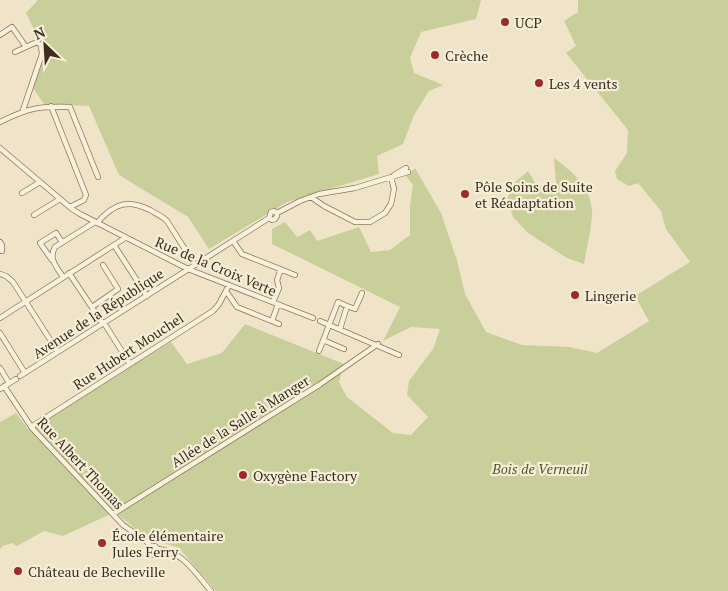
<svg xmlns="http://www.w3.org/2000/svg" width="728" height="591" viewBox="0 0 728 591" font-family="'PT Serif',serif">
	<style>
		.green { fill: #c9cf9b }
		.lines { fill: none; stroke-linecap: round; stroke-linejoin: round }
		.minor-casing { stroke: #8d765c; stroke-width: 6 }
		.minor { stroke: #faf1dc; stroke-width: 4.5 }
		.poi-dot { fill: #9e2a2b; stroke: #f7eed8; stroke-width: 2 }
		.labels { text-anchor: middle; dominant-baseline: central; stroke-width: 4.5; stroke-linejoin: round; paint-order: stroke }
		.poi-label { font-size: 14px; fill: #3d2e20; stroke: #f7eed8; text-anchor: start }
		.street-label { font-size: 14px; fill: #3d2e20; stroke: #f7eed8 }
		.park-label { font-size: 14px; font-style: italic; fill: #4d5a26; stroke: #f7eed8 }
	</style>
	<rect width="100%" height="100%" fill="#f0e4c8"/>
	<!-- green -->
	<path class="green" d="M38,0H481L476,19L421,32L410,58L414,73L443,85L429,91L414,115L403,144L377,156L379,174L287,202L209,249L188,217L119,175L89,106L44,104L32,87L45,52L26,13Z
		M578,0H728V591H216L179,548L144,536L115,512L63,536L44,531L17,546L12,543L3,546L0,549V422L16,413L28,429L171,342L187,364L222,353L245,324L344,364L339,382L347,397L393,433L411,435L428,417L407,395L409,381L433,349L440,329L411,327L383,341L400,307L272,244V229L285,222L297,237L310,230L317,241L359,227L371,252L390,250L410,235V205L413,185L406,176L415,168L441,213L457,260L465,294L486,332L522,345L569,347L597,353L649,321L635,296L690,262L666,229L661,211L638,183L629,186L617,179L615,171L627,153L628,130L566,53L576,46L564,21L578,12Z
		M554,158C572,171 590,187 592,210C593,222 586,251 584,264L567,258L528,233L513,217L507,199L513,184L528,171L537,186L556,183Z"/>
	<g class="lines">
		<defs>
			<path id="minor" d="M0,35L12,27L26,47
				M15,52L37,42L41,45L42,54L23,110
				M51,106L86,195L84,200L70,207
				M0,122C28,108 39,106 70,107L98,177
				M0,148L72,209L80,214L188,269L313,318
				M394,175L406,168
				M22,193L40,182
				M311,197L324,206L355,222H370L385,213L391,204L394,189L391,177
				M34,215L60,199
				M269,218L272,220L275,219L277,216V213
				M97,223C114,203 128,199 150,210C157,214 162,216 167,221L195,265
				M233,241L242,254L295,275
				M0,242L2,245V251
				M114,245L147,296
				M52,260L40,243L56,233L62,242
				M69,273L103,324
				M0,274L6,276L13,282L58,352
				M63,277C57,267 48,259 55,247L95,222
				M226,291L237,307L279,324
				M273,302L279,288L277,280L281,269
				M92,307L118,289L103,265
				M0,318L125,238
				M272,321L278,304
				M320,321L399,355
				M104,323L130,364
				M340,329L347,306L355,309L362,293
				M0,333L25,373
				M323,340L344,349
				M319,351L338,302L347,306
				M0,368L9,383
				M20,376L269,218L271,212L274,211L277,213L300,201L319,194L355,188L408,172
				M4,386L32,428L123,525L146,541L151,547
				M0,389L16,379
				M31,427L213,311L219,304L229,285
				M113,514L319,385L378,344
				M151,547L155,546L158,549C183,551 196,574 211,591
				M151,547L149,552L152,555L158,554V549"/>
		</defs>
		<!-- minor casing -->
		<use href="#minor" class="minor-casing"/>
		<!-- minor -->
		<use href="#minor" class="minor"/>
	</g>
	<!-- markers -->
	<g class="poi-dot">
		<circle cx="505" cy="22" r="5"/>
		<circle cx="435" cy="55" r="5"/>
		<circle cx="539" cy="83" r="5"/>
		<circle cx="465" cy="194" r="5"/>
		<circle cx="575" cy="295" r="5"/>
		<circle cx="243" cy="475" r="5"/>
		<circle cx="102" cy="543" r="5"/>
		<circle cx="18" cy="571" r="5"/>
	</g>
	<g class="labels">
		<!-- poi labels -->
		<g class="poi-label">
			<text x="515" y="22">UCP</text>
			<text x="445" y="55">Crèche</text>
			<text x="549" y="83">Les 4 vents</text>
			<text x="475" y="186">Pôle Soins de Suite<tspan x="475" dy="16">et Réadaptation</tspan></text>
			<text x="585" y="295">Lingerie</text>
			<text x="253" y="475">Oxygène Factory</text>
			<text x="112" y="535">École élémentaire<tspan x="112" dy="16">Jules Ferry</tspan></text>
			<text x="28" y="571">Château de Becheville</text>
		</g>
		<!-- street labels -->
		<g class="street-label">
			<text transform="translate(216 266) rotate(23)">Rue de la Croix Verte</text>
			<text transform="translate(98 313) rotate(-33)">Avenue de la République</text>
			<text transform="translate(128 351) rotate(-33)">Rue Hubert Mouchel</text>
			<text transform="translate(240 421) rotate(-32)">Allée de la Salle à Manger</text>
			<text transform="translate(81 463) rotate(47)">Rue Albert Thomas</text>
		</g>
		<!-- park labels -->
		<g class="park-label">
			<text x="540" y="468">Bois de Verneuil</text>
		</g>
	</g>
	<!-- north arrow -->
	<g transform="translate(45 45) rotate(335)" stroke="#f7eed8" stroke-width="4" paint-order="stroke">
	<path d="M0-4L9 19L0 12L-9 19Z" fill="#3d2e20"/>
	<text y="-8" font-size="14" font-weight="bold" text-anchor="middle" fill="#3d2e20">N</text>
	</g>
</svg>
